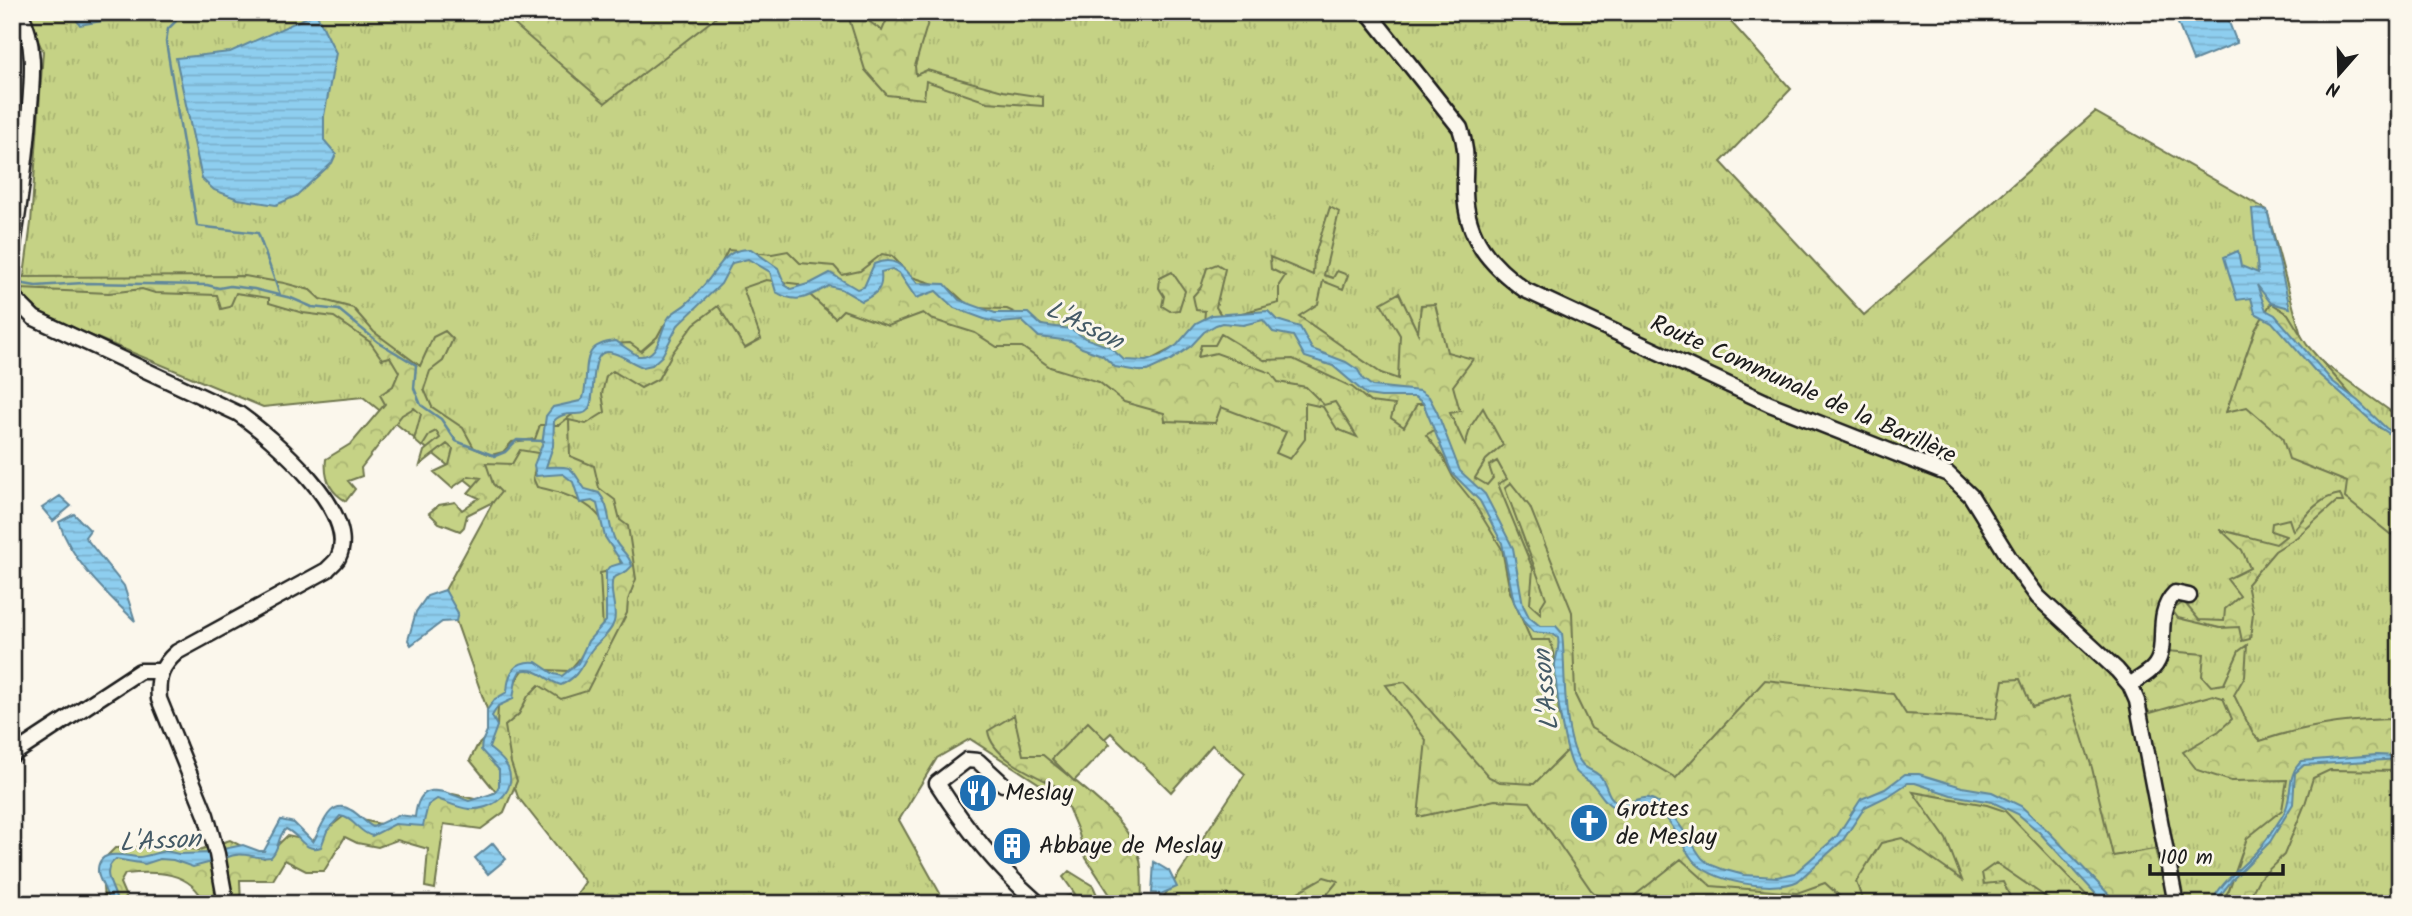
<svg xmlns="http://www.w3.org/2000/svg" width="2412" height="916" viewBox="0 0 2412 916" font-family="Kalam,sans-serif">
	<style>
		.grass { fill: url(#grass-tufts); stroke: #707750; stroke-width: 2 }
		.forest { fill: url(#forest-crowns); stroke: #707750; stroke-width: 2 }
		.garden { fill: #c5d285; stroke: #707750; stroke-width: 2 }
		.water { fill: url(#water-rules); stroke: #60879b; stroke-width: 2 }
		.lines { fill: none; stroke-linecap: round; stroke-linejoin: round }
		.stream { stroke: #60879b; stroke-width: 2.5 }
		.minor-casing { stroke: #1c1c1c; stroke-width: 19 }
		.minor { stroke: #fbf7ec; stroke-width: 14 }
		.labels { text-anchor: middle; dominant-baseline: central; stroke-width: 6; stroke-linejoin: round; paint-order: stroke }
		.street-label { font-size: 24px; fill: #1c1c1c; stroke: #fbf7ec }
		.poi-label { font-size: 24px; fill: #1c1c1c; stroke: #fbf7ec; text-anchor: start }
		.water-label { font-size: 26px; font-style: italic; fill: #445a66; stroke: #fbf7ec }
	</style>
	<defs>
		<pattern id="grass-tufts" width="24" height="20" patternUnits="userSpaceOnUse" patternTransform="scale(1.75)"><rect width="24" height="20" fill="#c5d285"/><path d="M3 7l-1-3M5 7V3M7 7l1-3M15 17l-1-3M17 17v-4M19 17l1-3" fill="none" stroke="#a9b472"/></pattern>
		<pattern id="forest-crowns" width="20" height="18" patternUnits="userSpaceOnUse" patternTransform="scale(1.75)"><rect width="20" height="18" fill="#c5d285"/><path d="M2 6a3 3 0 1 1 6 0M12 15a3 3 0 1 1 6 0" fill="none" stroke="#a9b472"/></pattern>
		<pattern id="water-rules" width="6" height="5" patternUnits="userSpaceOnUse" patternTransform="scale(1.75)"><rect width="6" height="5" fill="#8eceef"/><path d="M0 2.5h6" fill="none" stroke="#7ab0cc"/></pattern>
	</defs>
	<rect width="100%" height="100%" fill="#fbf7ec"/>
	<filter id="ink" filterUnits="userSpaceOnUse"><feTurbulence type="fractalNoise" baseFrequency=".0143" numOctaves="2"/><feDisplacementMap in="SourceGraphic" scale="14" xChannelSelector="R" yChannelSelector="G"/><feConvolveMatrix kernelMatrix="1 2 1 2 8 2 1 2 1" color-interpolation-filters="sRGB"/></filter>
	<g filter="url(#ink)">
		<!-- grass -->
		<path class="grass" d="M24,12H1722L1791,89L1721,162L1864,315L2095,112L2267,210L2305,350L2400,418V904H1159L1245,774L1212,745L1171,792L1111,733L1049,790L970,739L937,758L899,820L946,904H570L585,882L518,797L445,590L493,502L363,397L263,407L20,306L31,223L43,51Z"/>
		<!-- forest -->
		<path class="forest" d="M500,12H723L605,103Z
			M847,12H867L870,22L882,31L890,12H931L915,66L916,75L927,70L1003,91L1043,97V106L987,102L926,81L924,99L887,95L865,70Z
			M1330,207L1339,212L1324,275L1333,278L1337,271L1348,275L1343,289L1323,281L1318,304L1299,316L1381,373L1398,379L1400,335L1381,303L1399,293L1418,333L1421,305L1435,304L1447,352L1473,359L1453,386L1460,411L1450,413L1465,445L1471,426L1483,408L1503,445L1486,460L1475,478L1487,485L1493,478L1489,466L1497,461L1507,479L1498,484L1533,569L1530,604L1541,614V606L1546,598L1505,488L1511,483L1530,507L1572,612L1575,695L1591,728L1676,778L1765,680L1893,694L1906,714L1996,719L2003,680L2020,679L2032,707L2069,696L2092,768L2113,856L2155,849L2169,904H2095L2005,811L1987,805L1913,792L1946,839L1962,880L1902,838L1881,843L1856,882L1862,898L1857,904H1848L1825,883L1797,893L1711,886L1681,859L1624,904H1606L1591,890L1530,802L1495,800L1418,817L1426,740L1386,685L1405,682L1489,777L1500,782L1534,784L1569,749L1559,713L1554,652L1550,640H1531L1510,592L1502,549L1473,502L1453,477L1443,457L1426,435L1436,429L1425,404H1417L1404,427L1391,418L1395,405L1370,402L1352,387L1293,359L1264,360L1221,334L1215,345H1201L1198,357L1216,353L1271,373L1278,382L1306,387L1324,405L1335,402L1357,437L1337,429L1323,407L1305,403V439L1290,459L1276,453L1286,432L1221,407L1215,423L1165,421L1164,413L1124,402L1099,382L1050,367L1022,347H997L975,333L931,319L923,313L888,326L843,310L835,318L798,284L766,280L743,288L761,339L745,348L718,306L694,324L673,352L658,379L641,388L613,371L606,376L602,394L605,412L586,424L569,420L570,456L594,466L599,488L615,500L620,520L628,526L636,579L628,600L627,613L587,691L561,699L539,685L528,696L519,714L505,726L511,763L517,781L504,812L481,829L444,824L435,889L425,887L428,849L397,840L378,847L357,843L345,837L324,871H306L285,860L273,880H240L241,904H205C191,870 155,871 125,874L120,883L129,904H101L104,900L101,862L115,848L167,846L199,850L230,840L264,858L287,836L312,841L344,816L385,825L414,820L426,799L453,794L479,800L496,792L470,760L477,746L497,726L498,706L524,669L569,671L603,631L600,573L622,568C609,515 591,498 537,487L533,478L538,453L520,450L512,464L486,463L493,484L501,492L493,502L467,515L464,527L460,531L439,523L429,513L439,505L455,502L462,510L479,498L468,493L481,478L469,476L452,488L434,472L449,465L453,449L447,444L420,465L424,451L440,438L436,431L430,434L422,447L414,440L421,414L414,408L402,415L361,468L362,476L348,481L355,489L346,501C329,492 324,477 326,459L352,443L385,404L380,395L393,386L399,372L390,357L382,359L370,342L334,317L303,313L269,303V298L236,293L230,307L221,309L217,295L155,293L142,289L109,293L20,289L12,295V277L245,276L284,283L310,290L320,299L353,308L374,332L420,366L433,337L445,331L453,339L443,361L430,371L424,389L432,407L463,428L474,448L491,455L503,452L512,442L535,439L540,425H559L583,406L592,363L610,344L630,343L641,351L657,337L663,326L714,278L728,250L772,254L788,251L800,263L834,266L842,275L860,271L882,254L892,256L912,277L950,289L971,308L1007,309L1135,368L1177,346L1204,323L1205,311L1196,310L1193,296L1201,287L1207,268L1217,264L1225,269L1216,307L1223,318L1279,303V285L1285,276L1271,269L1270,257L1313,275L1314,257Z
			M1172,272L1185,291L1179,310L1170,311L1162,306L1164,296L1159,288L1160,278Z
			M2271,303L2288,314L2307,345L2380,428L2400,433V537L2390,534L2345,498L2347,482L2289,459L2282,437L2247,407L2226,412L2255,330Z
			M2340,494L2343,502H2336L2297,537L2275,551L2247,584L2253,613L2250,639L2242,641L2239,627L2220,628L2178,618L2172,610L2184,602L2199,620L2224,621L2225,609L2240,596L2227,579L2250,568L2242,550L2221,530L2276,544L2286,536L2271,531L2272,523L2289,519L2293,531C2306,515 2319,497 2340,494Z
			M2247,645L2245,676L2234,695L2253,734L2260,741C2304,726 2353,719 2400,719V771L2330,770L2313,778L2305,804L2284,855L2259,879L2246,904H2220L2229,890L2247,838L2282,810L2287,780L2231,781L2197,770L2183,752L2219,731L2232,719L2223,698L2213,695L2150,713L2137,695L2142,684L2167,651L2204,654L2202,676L2211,686L2224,684L2239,651Z
			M1014,715L1023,755H1043C1075,783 1129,816 1140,860C1143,874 1141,890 1142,904H1116L1086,858L1078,831L1060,788C1037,776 992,759 988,731Z
			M1996,863L2056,904H2022L2012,901L2003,882L1984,884L1982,873Z
			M1069,871L1093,886L1101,904L1045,903L1075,894L1063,877Z
			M1324,877L1338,881L1319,904H1277Z"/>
		<!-- garden -->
		<path class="garden" d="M1088,722L1110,744L1074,781L1052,759Z"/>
		<!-- water -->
		<path class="water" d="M71,12H152L80,25Z
			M2200,12H2225L2237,43L2193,61L2177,21Z
			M316,13L336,53L324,116V140L336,154L332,163L296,196L276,205L238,199L214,190L202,179L176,58L230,52Z
			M2252,209L2267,210L2290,308L2271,303L2257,285L2266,310L2275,315L2332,381L2358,401L2386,428L2400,436V441L2375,424L2315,371L2272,322L2255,313L2251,298L2237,300L2224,257L2238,251L2241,266L2258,273Z
			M751,249L778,268L785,285L791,289L811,283L830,273L857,289L864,287L874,264C896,255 904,268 917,283L945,284L959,300L995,313H1028L1041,325L1071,329L1085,338L1110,347L1124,360L1146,361L1161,356L1177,345L1196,323L1212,315L1268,311L1277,320L1300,327L1312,349L1346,362L1358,370L1363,379L1372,386L1420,391L1429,397L1437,412L1460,471L1485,494L1513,548L1523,605L1529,617L1540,626H1556L1562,633C1566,665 1561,740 1583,765C1588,770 1595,771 1600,776C1608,784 1606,798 1618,802C1629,806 1639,796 1649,798C1670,803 1690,842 1702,858L1709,864L1722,869L1744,875L1777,877L1795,873L1837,836L1861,799L1885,789L1905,774H1919L1962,787L1992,792L2021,806L2048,831L2118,904H2105L2039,832L2018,814L1992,802L1951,795L1915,783H1908L1890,795L1865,807L1843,840L1798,881C1773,893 1709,882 1692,859C1679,842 1674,820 1654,808C1643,801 1635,809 1623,809C1606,809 1602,793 1591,783C1586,779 1579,776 1575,770C1564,752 1555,686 1555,664C1556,655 1560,648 1558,638L1553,634L1533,632L1524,622L1514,602L1502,543L1480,501L1452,473L1423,403L1415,397H1381L1367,395L1333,366L1305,357L1293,336L1273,332L1263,320L1243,325L1222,323L1216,325L1204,332L1191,346L1171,360L1147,371H1138L1115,367L1102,355L1082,348L1071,341L1039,337L1022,321L1000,323L987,320L954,308L936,291L916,298L899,273L892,269L881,272C883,289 877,294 862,301L841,289L829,286C809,297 797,305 776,292L770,272L748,259L732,263L721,284L678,325L662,356L652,365L643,367C633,364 624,356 613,353C586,344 598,398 588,410C581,419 566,408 554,421L553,446L546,467C575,466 569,466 585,489L599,493C611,507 607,526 616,542C621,551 630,555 632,566L627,571L613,578C608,593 618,607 614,622C611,633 600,640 593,648C581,663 582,675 561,685C546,681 538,666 520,671L516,679L513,699L498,706L492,716L497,726L489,748C496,754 504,759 508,768C518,793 491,811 469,809C458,808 447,802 437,799L428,805L423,826L395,824L372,836C358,832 354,818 340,816L327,831L321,847C304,853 300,835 286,829C277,836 280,849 271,857C252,860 245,849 225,858L223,849L243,845L259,851H264L281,820L294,823L313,842C321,830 329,796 351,810C359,814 365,823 373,827L398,815L415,817C419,777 445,792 469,801L495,793L499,786V770L481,750L482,742L487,731V710L495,699L507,692C508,673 514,660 536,662L554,674L562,676L578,663L588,641L606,621V571L609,567L622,563L605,537L597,504L592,501L580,503L573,482L563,474L536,476L534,465L542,445L546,416L553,407L580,401L583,398C591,371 576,344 616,341L638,356C661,358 659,330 669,317C674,311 682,308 687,303C695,296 702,287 709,279C721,263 728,248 751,249Z
			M60,496L71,506L53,521L42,508Z
			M74,514L90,530L85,537L124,586L135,621C105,592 72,562 59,522Z
			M445,590L458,613L456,621L442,622L411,645L408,640L416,612L427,596Z
			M2376,755L2400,756V759L2304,765L2295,773L2293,804L2270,842L2232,880L2214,904H2211C2220,882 2242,868 2257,851C2267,841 2275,827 2283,815C2294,798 2285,775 2302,761Z
			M493,843L506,859L488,874L475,858Z
			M166,851L179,854L210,853L212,862L193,867L173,860L160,859L145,864L116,859C98,873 116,887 117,904H108C109,891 99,883 98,872C97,847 124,856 138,857C147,857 157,852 166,851Z
			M1154,862L1169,871L1177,887L1161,894L1152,893Z"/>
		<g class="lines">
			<!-- stream -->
			<path class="stream" d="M175,12L176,21L168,29L166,42L197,226L258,233L280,295
				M18,283L36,286L83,283L207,285L219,288L230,286L254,289L291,298L312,307L339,310L378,342L416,365L414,388L421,405L441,419L456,441L495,456L505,452L517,440L544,441"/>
			<defs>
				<path id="minor" d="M1368,12L1460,128C1469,153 1464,167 1465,192C1466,238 1490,265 1525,290L1770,404L1948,474L1971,496L2010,559L2038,597L2117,670L2130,685L2137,701L2176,904
					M12,251C19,206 26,162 29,117C32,81 37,46 20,12
					M12,296L34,318L239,414C271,437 361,513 338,558C336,562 330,566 327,570L177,652C161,666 157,678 159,699L206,815L217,854L226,904
					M2130,685C2137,679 2147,675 2153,668C2171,649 2152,616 2175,593L2189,596
					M12,755L140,671H162
					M1003,784L978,761L967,760L937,783C967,830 997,867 1039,904"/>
			</defs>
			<!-- minor casing -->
			<use href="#minor" class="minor-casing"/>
			<!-- minor -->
			<use href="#minor" class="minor"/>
		</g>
	</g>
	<!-- icons -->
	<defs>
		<symbol id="restaurant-disc" viewBox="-11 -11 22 22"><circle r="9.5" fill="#1f6fb2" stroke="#fbf7ec"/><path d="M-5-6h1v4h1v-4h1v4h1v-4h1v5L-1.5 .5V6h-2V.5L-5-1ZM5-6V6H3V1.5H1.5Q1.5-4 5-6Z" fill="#fff"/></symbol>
		<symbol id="church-disc" viewBox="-11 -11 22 22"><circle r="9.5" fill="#1f6fb2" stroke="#fbf7ec"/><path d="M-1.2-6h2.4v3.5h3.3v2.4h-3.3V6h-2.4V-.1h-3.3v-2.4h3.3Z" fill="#fff"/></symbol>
		<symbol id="building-disc" viewBox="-11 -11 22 22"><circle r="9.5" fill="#1f6fb2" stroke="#fbf7ec"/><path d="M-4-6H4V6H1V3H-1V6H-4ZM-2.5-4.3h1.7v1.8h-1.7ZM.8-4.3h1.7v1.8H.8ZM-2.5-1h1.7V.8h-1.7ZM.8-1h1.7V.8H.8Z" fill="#fff"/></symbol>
	</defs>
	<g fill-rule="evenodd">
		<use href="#restaurant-disc" x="956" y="771" width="44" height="44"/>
		<use href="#church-disc" x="1567" y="801" width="44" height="44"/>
		<use href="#building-disc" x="990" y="824" width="44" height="44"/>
	</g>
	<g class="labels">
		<!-- street labels -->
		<g class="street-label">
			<text transform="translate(1803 390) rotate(24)">Route Communale de la Barillère</text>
		</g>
		<!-- poi labels -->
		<g class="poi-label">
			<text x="1005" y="793">Meslay</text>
			<text x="1616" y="809">Grottes<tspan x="1616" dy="28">de Meslay</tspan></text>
			<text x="1039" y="846">Abbaye de Meslay</text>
		</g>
		<!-- water labels -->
		<g class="water-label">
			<text transform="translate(1084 326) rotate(26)">L'Asson</text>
			<text transform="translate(1547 690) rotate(-96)">L'Asson</text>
			<text transform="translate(160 842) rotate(-3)">L'Asson</text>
		</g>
	</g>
	<!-- margin -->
	<rect width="2412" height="916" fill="none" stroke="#fbf7ec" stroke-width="42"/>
	<rect x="21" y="21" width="2370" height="874" fill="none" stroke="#1c1c1c" stroke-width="2.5" filter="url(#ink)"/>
	<!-- north arrow -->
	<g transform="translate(2339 74) rotate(200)" stroke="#fbf7ec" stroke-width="5" paint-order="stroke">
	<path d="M0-5L12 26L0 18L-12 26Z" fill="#1c1c1c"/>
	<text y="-10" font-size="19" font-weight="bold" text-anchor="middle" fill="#1c1c1c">N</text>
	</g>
	<!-- scale -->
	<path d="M2150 864v10h133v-10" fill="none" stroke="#1c1c1c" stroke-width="3.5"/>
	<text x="2160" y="864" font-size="21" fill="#1c1c1c" stroke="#fbf7ec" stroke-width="5" paint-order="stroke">100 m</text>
</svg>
